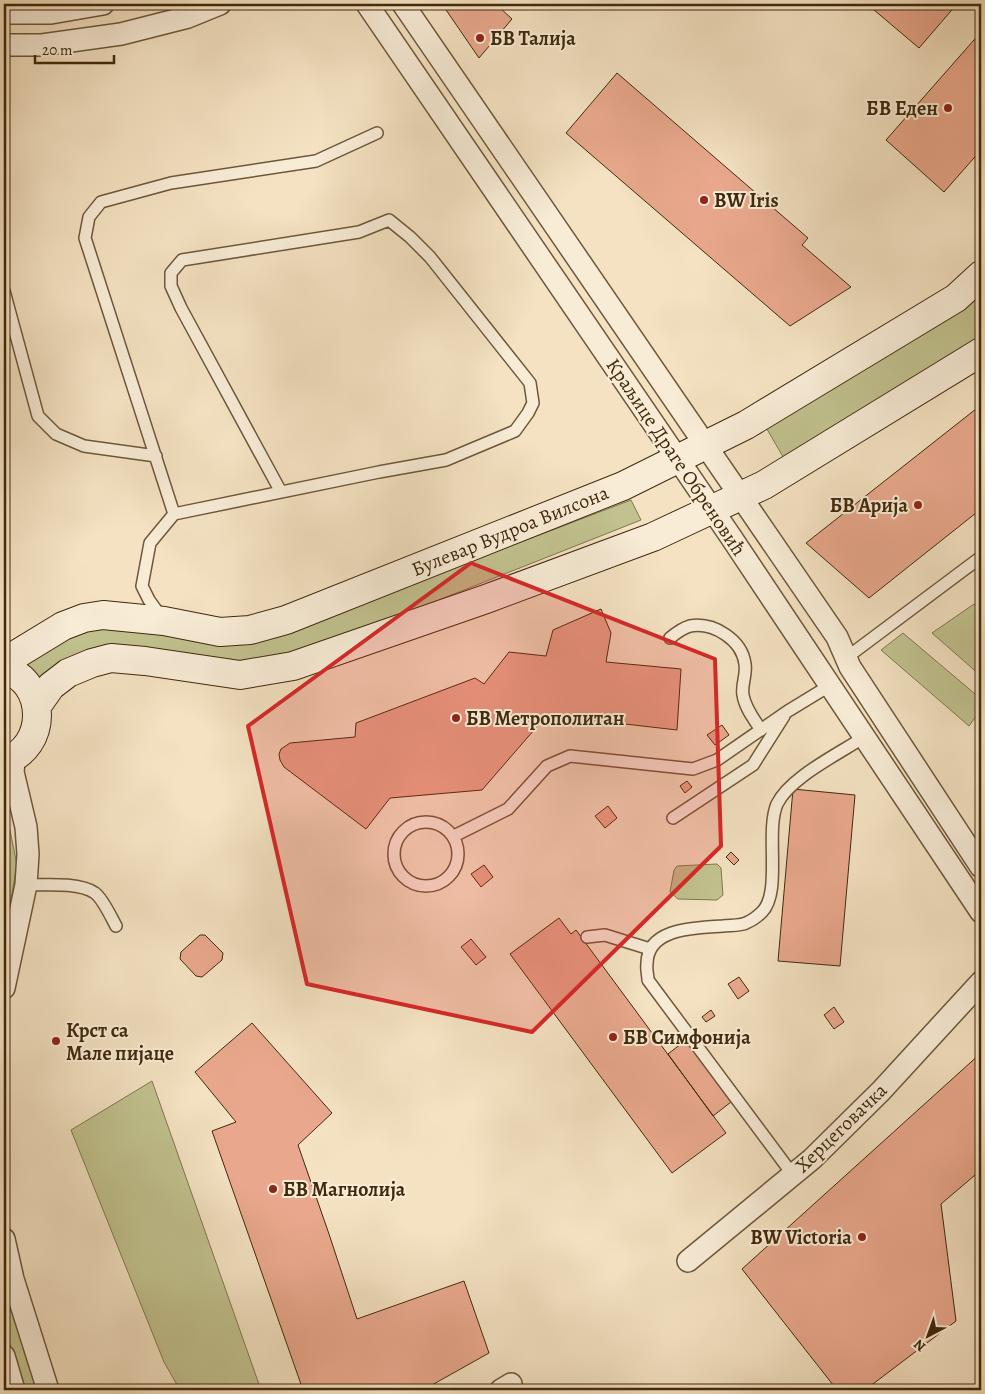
<svg xmlns="http://www.w3.org/2000/svg" width="985" height="1394" viewBox="0 0 985 1394" font-family="Alegreya,serif">
	<style>
		.green { fill: #c1c28f; stroke: #81764e }
		.building { fill: #e9a88d; stroke: #41290c }
		.lines { fill: none; stroke-linecap: round; stroke-linejoin: round }
		.lane-casing { stroke: #6e573a; stroke-width: 14 }
		.street-casing { stroke: #6e573a; stroke-width: 24 }
		.secondary-casing { stroke: #41290c; stroke-width: 30 }
		.lane { stroke: #f8ecd7; stroke-width: 11 }
		.street { stroke: #f8ecd7; stroke-width: 21 }
		.secondary { stroke: #f8ecd7; stroke-width: 28 }
		.marked { fill: #d62828; fill-opacity: 0.2; stroke: #d62828; stroke-width: 4; stroke-linejoin: round }
		.poi-dot { fill: #8f2418; stroke: #f8ecd7; stroke-width: 2 }
		.labels { text-anchor: middle; dominant-baseline: central; stroke-width: 4; stroke-linejoin: round; paint-order: stroke }
		.poi-label { font-size: 20px; font-weight: bold; fill: #41290c; stroke: #f8ecd7; text-anchor: start }
		.street-label { font-size: 20px; fill: #41290c; stroke: #f8ecd7 }
	</style>
	<rect width="100%" height="100%" fill="#f4e2c2"/>
	<filter id="stains"><feTurbulence type="fractalNoise" baseFrequency=".004" numOctaves="4"/><feColorMatrix values="0 0 0 0 .2 0 0 0 0 .09 0 0 0 0 .02 0 0 0 .5 -.17"/></filter>
	<radialGradient id="worn" r=".72"><stop offset=".6" stop-color="#630" stop-opacity="0"/><stop offset="1" stop-color="#630" stop-opacity=".3"/></radialGradient>
	<!-- green -->
	<path class="green" d="M981,275V352L790,469L760,417Z
		M631,500L641,520L310,651L253,667L146,652L37,689L21,665L73,634L95,627L301,626Z
		M974,604L981,611V676L932,633Z
		M903,633L981,699V709L969,726L881,650Z
		M4,801L17,865L4,939V886L6,877L7,848L4,833Z
		M717,864L721,868L723,895L717,900L678,899L670,892L674,870L677,866Z
		M152,1081L261,1390H180L164,1362L71,1130Z
		M4,1272L37,1390H24L4,1325Z"/>
	<!-- building -->
	<path class="building" d="M442,4H502L499,7L512,19L479,58Z
		M867,4H957L919,48Z
		M981,32V150L944,192L886,140Z
		M617,73L808,238L802,245L851,287L790,326L566,133Z
		M981,405V509L869,598L806,543Z
		M601,609L611,633L606,662L681,669L677,730L547,715L482,790L390,798L366,829L284,767L280,760L279,754L281,749L290,743L355,737L356,723L475,678L484,684L509,652L546,656L553,630Z
		M722,725L729,735L715,745L707,735Z
		M687,781L692,787L685,793L680,786Z
		M793,789L855,795L840,966L778,961Z
		M608,806L617,818L605,828L595,816Z
		M731,852L739,860L734,865L726,857Z
		M484,865L493,877L481,887L471,874Z
		M559,918L571,934L576,930L726,1133L672,1173L510,954Z
		M200,935H205L223,953L222,960L202,977L196,976L180,959L181,952Z
		M471,939L486,957L476,965L461,947Z
		M739,977L749,991L738,999L728,984Z
		M834,1007L844,1022L834,1029L824,1015Z
		M711,1010L715,1016L706,1022L702,1017Z
		M252,1023L332,1113L298,1145L329,1234L357,1319L464,1281L489,1353L423,1390H303L212,1131L236,1122L195,1072Z
		M686,1040L731,1102L713,1116L668,1054Z
		M981,1053V1170L941,1204L956,1321L865,1390H837L742,1269Z"/>
	<g class="lines">
		<defs>
			<path id="lane" d="M4,291L38,416L56,434L84,446L156,456
				M174,514L379,472L446,460L515,431L528,413L533,403L530,383L430,257L410,237L389,220L359,232L182,260L171,273V286L181,308L281,492
				M162,618L149,600L142,586L150,543L174,514L85,238L89,217L101,202L171,183L316,161L377,133
				M670,638C676,633 683,628 690,626C714,622 742,640 745,664C747,675 741,685 743,695C745,708 754,719 761,730
				M846,658L981,557
				M673,818L753,765L784,716
				M394 854a32 32 0 1 1 64 0a32 32 0 1 1-64 0Z
				M454,836L508,809L547,766L570,756L693,769L717,760L788,711L829,686
				M26,885C45,885 79,882 95,893C103,899 111,917 116,926
				M587,937L605,935L650,949
				M793,1175L648,980C648,975 646,969 647,964C647,927 697,928 723,926C730,925 740,926 746,923C751,921 758,916 762,912C782,892 765,832 777,804C790,777 839,754 864,737"/>
			<path id="street" d="M367,4L731,537L981,912
				M403,4L837,637L850,667L981,867
				M4,13H51L103,4
				M4,45H42L121,34L188,17L220,4
				M4,988L26,885L28,854L26,827L13,772L14,762L19,754
				M4,1239L13,1279L48,1390
				M688,1261L812,1159L881,1091L981,982
				M4,1356L14,1390
				M501,1390L511,1384"/>
			<path id="secondary" d="M4,662L63,626L84,618L103,615L164,621L220,632L250,630L286,620L623,486L746,425L956,298L981,275
				M4,669C48,682 48,748 4,761
				M37,706L51,686L68,673L92,663L111,658L145,661L240,675L293,666L486,599L653,537L764,485L981,352"/>
		</defs>
		<!-- lane casing -->
		<use href="#lane" class="lane-casing"/>
		<!-- street casing -->
		<use href="#street" class="street-casing"/>
		<!-- secondary casing -->
		<use href="#secondary" class="secondary-casing"/>
		<!-- lane -->
		<use href="#lane" class="lane"/>
		<!-- street -->
		<use href="#street" class="street"/>
		<!-- secondary -->
		<use href="#secondary" class="secondary"/>
	</g>
	<!-- marked area -->
	<path class="marked" d="M471,563L715,659L721,846L532,1032L307,984L248,726Z"/>
	<!-- markers -->
	<g class="poi-dot">
		<circle cx="480" cy="38" r="5"/>
		<circle cx="948" cy="108" r="5"/>
		<circle cx="704" cy="200" r="5"/>
		<circle cx="918" cy="505" r="5"/>
		<circle cx="456" cy="718" r="5"/>
		<circle cx="613" cy="1037" r="5"/>
		<circle cx="56" cy="1041" r="5"/>
		<circle cx="273" cy="1189" r="5"/>
		<circle cx="862" cy="1237" r="5"/>
	</g>
	<g class="labels">
		<!-- poi labels -->
		<g class="poi-label">
			<text x="490" y="38">БВ Талија</text>
			<text x="938" y="108" text-anchor="end">БВ Еден</text>
			<text x="714" y="200">BW Iris</text>
			<text x="908" y="505" text-anchor="end">БВ Арија</text>
			<text x="466" y="718">БВ Метрополитан</text>
			<text x="66" y="1030">Крст са<tspan x="66" dy="23">Мале пијаце</tspan></text>
			<text x="623" y="1037">БВ Симфонија</text>
			<text x="283" y="1189">БВ Магнолија</text>
			<text x="852" y="1237" text-anchor="end">BW Victoria</text>
		</g>
		<!-- street labels -->
		<g class="street-label">
			<text transform="translate(676 457) rotate(56)">Краљице Драге Обреновић</text>
			<text transform="translate(510 531) rotate(-22)">Булевар Вудроа Вилсона</text>
			<text transform="translate(841 1128) rotate(-44)">Херцеговачка</text>
		</g>
	</g>
	<!-- margin -->
	<rect width="985" height="1394" fill="none" stroke="#f4e2c2" stroke-width="20"/>
	<rect x="5" y="5" width="975" height="1384" fill="none" stroke="#41290c" stroke-width="2.5"/>
	<rect x="10" y="10" width="965" height="1374" fill="none" stroke="#41290c"/>
	<!-- north arrow -->
	<g transform="translate(928 1336) rotate(221)" stroke="#f8ecd7" stroke-width="4" paint-order="stroke">
	<path d="M0-4L9 19L0 12L-9 19Z" fill="#41290c"/>
	<text y="-8" font-size="14" font-weight="bold" text-anchor="middle" fill="#41290c">N</text>
	</g>
	<!-- scale -->
	<path d="M35 55v8h79v-8" fill="none" stroke="#41290c" stroke-width="2.5"/>
	<text x="42" y="55" font-size="15" fill="#41290c" stroke="#f8ecd7" stroke-width="4" paint-order="stroke">20 m</text>
	<rect width="100%" height="100%" filter="url(#stains)"/>
	<rect width="100%" height="100%" fill="url(#worn)"/>
</svg>
